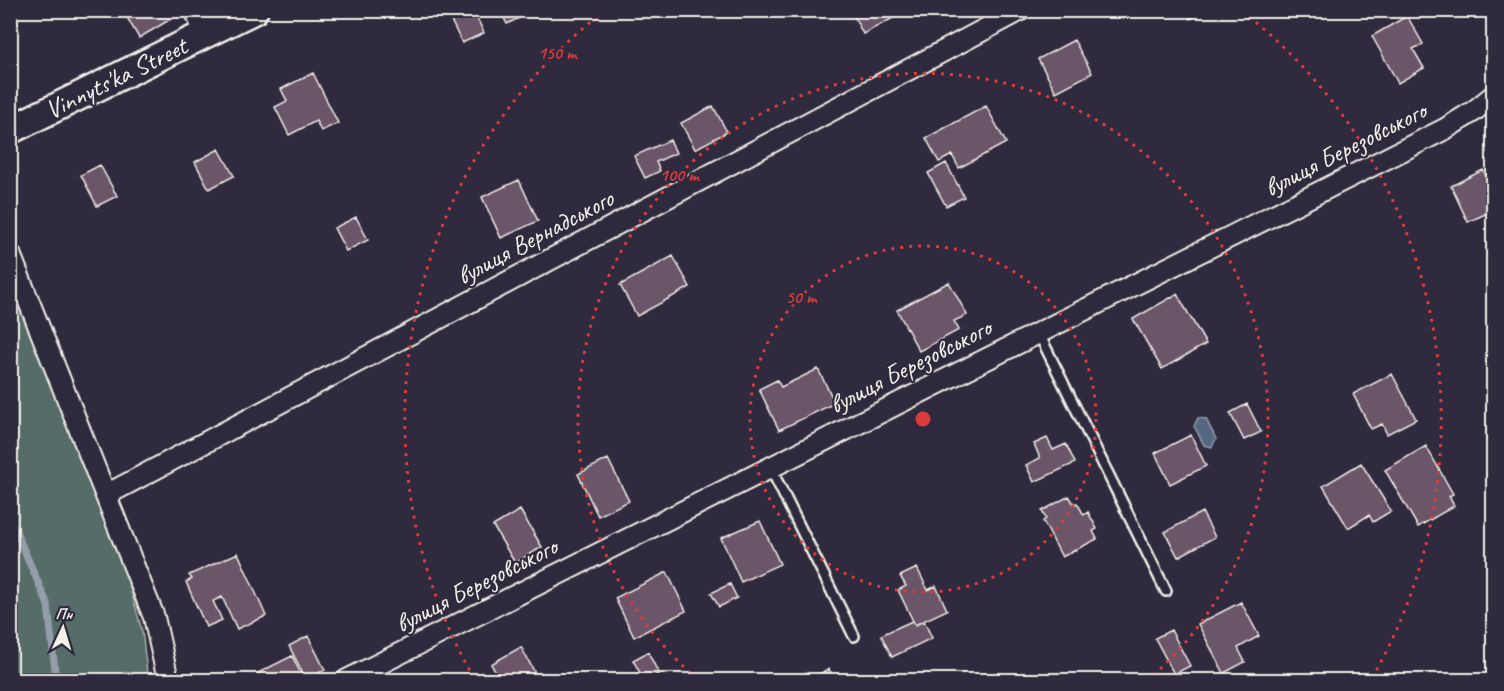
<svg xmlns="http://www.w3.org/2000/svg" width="1504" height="691" viewBox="0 0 1504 691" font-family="Caveat,sans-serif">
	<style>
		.green { fill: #566c68; stroke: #a5aea8; stroke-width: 1.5 }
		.water { fill: #546780; stroke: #949eaa; stroke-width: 1.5 }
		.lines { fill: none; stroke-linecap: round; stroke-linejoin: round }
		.stream { stroke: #949eaa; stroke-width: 7 }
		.building { fill: #6a5469; stroke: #f4f1e8; stroke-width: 1.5 }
		.lane-casing { stroke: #f4f1e8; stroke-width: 14 }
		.street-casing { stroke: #f4f1e8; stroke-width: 24 }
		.secondary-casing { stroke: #f4f1e8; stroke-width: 32 }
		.lane { stroke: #2f2a3d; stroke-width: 9 }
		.street { stroke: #2f2a3d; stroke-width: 20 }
		.secondary { stroke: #2f2a3d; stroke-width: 27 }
		.ring { fill: none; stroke: #d93c3b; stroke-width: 3; stroke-dasharray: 3 6 }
		.labels { text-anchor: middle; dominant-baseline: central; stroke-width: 4.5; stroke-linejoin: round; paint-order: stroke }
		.street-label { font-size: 26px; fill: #f4f1e8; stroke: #2f2a3d }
		.centre { fill: #d93c3b; stroke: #2f2a3d; stroke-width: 3 }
		.ring-label { font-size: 18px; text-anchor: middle; font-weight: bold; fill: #d93c3b; stroke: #2f2a3d; stroke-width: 4.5; stroke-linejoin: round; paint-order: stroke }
	</style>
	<rect width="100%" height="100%" fill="#2f2a3d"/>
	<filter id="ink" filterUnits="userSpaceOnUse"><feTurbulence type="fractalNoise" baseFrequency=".0167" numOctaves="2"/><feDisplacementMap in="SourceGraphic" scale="12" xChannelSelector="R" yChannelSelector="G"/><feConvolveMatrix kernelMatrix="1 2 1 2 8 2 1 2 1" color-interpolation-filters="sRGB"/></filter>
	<g filter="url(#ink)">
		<!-- green -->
		<path class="green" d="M10,254L103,488L142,631L148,680H11Z"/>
		<!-- water -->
		<path class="water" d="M1198,418L1206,419L1216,439L1212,447L1204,445L1194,426Z"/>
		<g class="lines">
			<!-- stream -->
			<path class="stream" d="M10,518L48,605L56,680"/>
		</g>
		<!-- building -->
		<path class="building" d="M131,10H172L176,16L139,38L125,14Z
			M446,10H473L484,33L462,43Z
			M500,10H535L507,24Z
			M851,10H897L899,15L863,34Z
			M1186,10H1207L1190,19Z
			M1407,16L1423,44L1413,49L1424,68L1398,83L1372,36Z
			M1074,40L1092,73L1056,92L1038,59Z
			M313,73L338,123L321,131L316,121L289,135L275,107L287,101L281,89Z
			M713,106L727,132L695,149L681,123Z
			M986,106L1006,143L959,168L952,155L939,162L926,138Z
			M670,140L676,153L656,162L660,171L645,178L634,156Z
			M219,149L234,176L209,189L195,162Z
			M946,163L964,197L946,206L928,173Z
			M100,165L117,196L97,206L81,175Z
			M1483,170L1494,192V210L1468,222L1451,186Z
			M519,180L538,221L501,238L482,197Z
			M356,217L368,240L346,251L334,228Z
			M673,256L690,287L637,316L620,285Z
			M949,282L967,315L954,321L959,330L919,351L897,310Z
			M1177,294L1206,344L1162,369L1133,319Z
			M818,369L835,403L779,430L759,389L777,380L781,387Z
			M1392,374L1416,419L1387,434L1382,424L1371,429L1353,394Z
			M1247,404L1261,432L1244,440L1230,413Z
			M1191,435L1206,466L1170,484L1155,453Z
			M1047,438L1053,450L1066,444L1075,463L1034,482L1026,465L1040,458L1034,444Z
			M1426,446L1453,494L1449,496L1454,506L1418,527L1385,470Z
			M608,459L629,501L598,516L578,474Z
			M1361,463L1391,511L1373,522L1369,515L1348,528L1323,486Z
			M1069,496L1074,504L1077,503L1084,515L1088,512L1097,529L1093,531L1097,539L1062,557L1043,521L1046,519L1042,511Z
			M520,510L542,547L515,563L493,526Z
			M1202,512L1215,537L1178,557L1165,532Z
			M760,521L780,564L741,582L721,538Z
			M238,553L266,616L237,629L222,597L213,601L222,620L206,627L186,582L192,579L189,575Z
			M917,568L928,590L936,586L947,610L915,625L898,590L906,586L900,576Z
			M667,572L686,611L634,637L615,598Z
			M730,584L737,598L719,607L711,593Z
			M1241,602L1259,636L1238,648L1245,662L1224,673L1198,624Z
			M912,621L915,625L924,621L932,638L892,657L881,635Z
			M1171,630L1190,666L1174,674L1155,638Z
			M308,636L325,670L306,679L289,646Z
			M521,647L535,673L521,680H500L491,664Z
			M648,652L659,674L644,680L633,660Z
			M292,656L304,680H262L258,673Z
			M829,669L835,680H808Z"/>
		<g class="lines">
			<defs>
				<path id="lane" d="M1038,332L1166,591
					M770,467L854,636"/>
				<path id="street" d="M195,10L206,35
					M10,254L154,617L168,680
					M106,495L1021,10
					M347,680L1445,129L1474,111L1494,95"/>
				<path id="secondary" d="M10,130L254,10"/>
			</defs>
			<!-- lane casing -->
			<use href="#lane" class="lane-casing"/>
			<!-- street casing -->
			<use href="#street" class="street-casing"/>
			<!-- secondary casing -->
			<use href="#secondary" class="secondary-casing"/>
			<!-- lane -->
			<use href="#lane" class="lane"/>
			<!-- street -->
			<use href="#street" class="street"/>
			<!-- secondary -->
			<use href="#secondary" class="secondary"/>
		</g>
	</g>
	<!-- distance rings -->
	<g class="ring">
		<circle cx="923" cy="419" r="173"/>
		<path d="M697 679A345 345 0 1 1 1149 679"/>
		<path d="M474 678A518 518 0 0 1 604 11M1242 11A518 518 0 0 1 1372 678"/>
	</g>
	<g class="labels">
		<!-- street labels -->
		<g class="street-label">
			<text transform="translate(116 78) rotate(-26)">Vinnyts'ka Street</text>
			<text transform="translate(1345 149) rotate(-27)">вулиця Березовського</text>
			<text transform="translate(535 237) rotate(-28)">вулиця Вернадського</text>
			<text transform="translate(910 366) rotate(-27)">вулиця Березовського</text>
			<text transform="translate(476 585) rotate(-27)">вулиця Березовського</text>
		</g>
	</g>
	<circle cx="923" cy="419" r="9" class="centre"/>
	<g class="ring-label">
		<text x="557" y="59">150 m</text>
		<text x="679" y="181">100 m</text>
		<text x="801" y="303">50 m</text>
	</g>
	<!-- margin -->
	<rect width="1504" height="691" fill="none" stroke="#2f2a3d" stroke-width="36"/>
	<rect x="18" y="18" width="1468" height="655" fill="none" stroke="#f4f1e8" stroke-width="2" filter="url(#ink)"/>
	<!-- north arrow -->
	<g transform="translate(63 628) rotate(4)" stroke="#2f2a3d" stroke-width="4.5" paint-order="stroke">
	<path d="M0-4.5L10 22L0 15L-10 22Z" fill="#f4f1e8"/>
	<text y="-9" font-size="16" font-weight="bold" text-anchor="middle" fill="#f4f1e8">Пн</text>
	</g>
</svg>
